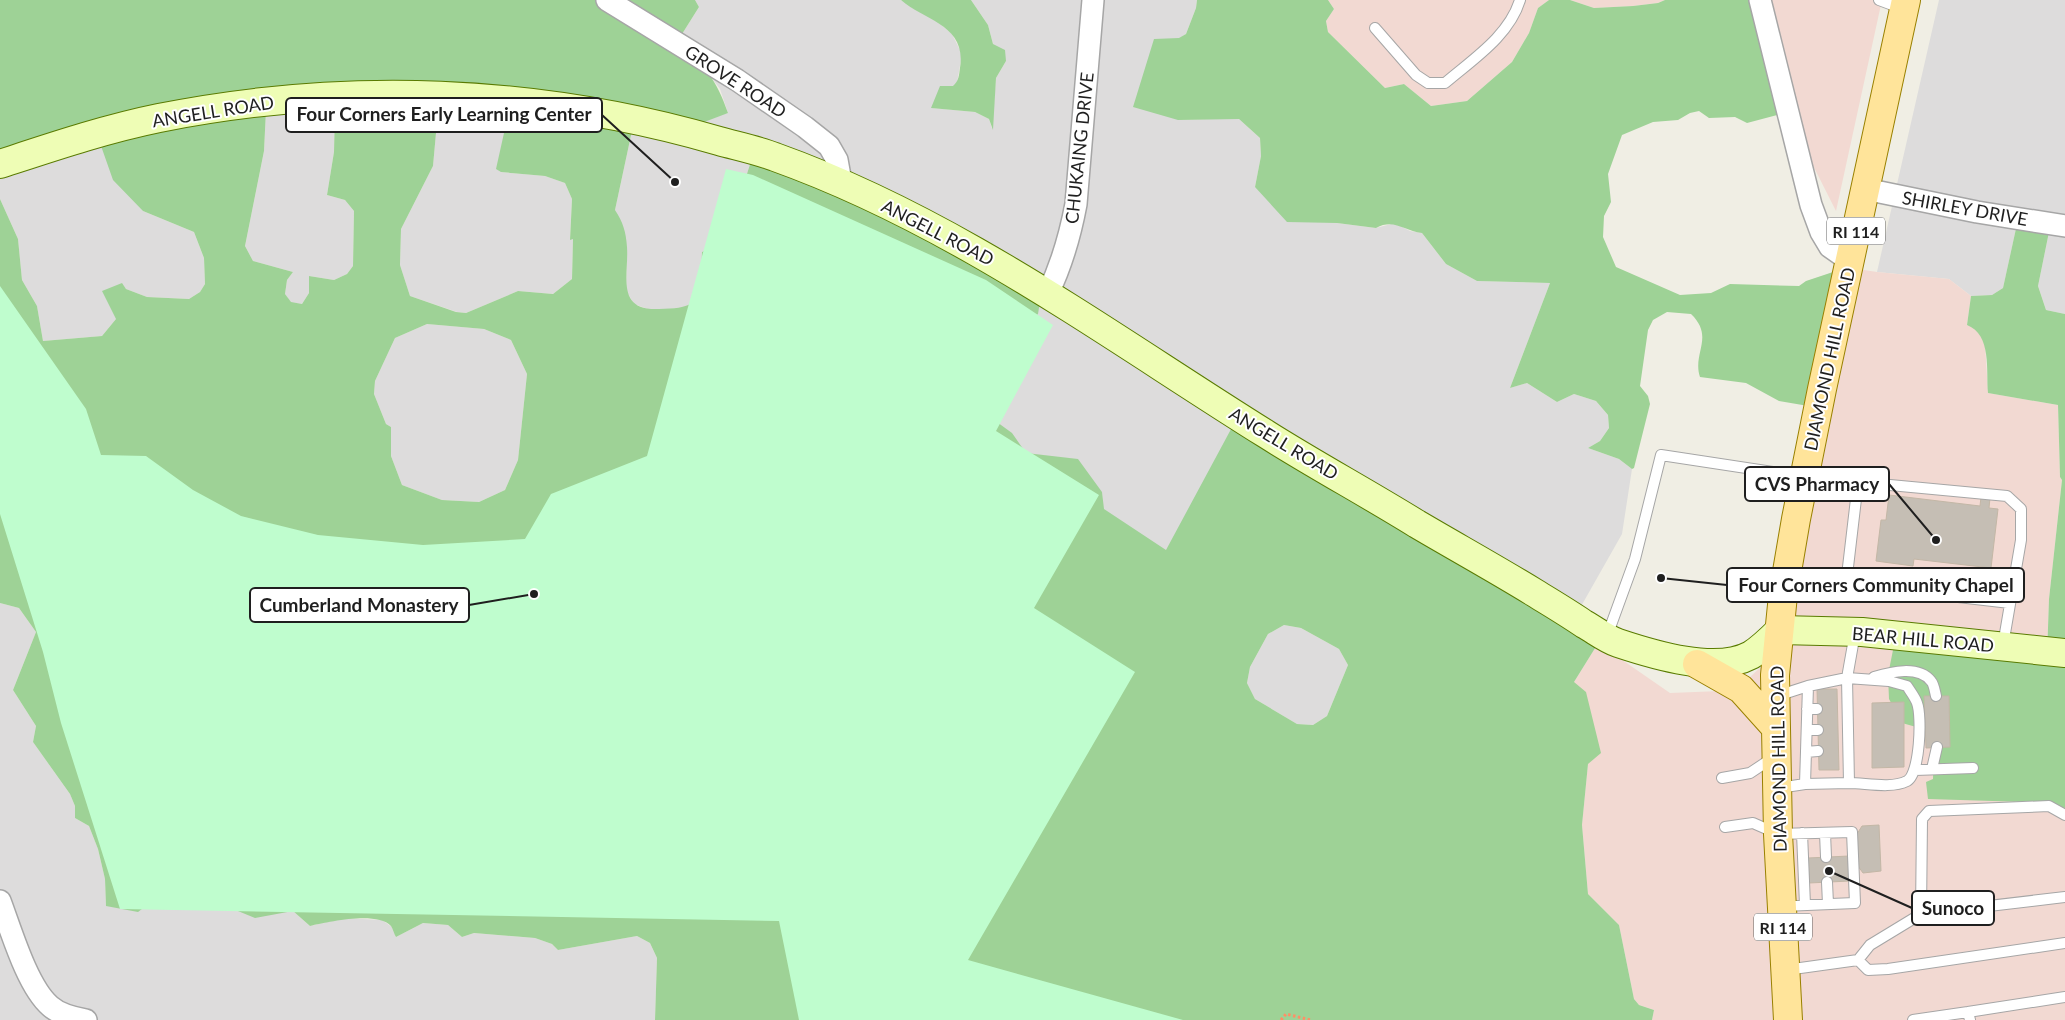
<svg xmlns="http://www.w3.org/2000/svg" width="2065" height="1020" viewBox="0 0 2065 1020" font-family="Lato,sans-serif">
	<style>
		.residential { fill: #dddcdc }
		.commercial { fill: #f2d9d2 }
		.forest { fill: #9ed296; fill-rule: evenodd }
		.park { fill: #bffdce }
		.building { fill: #c5beb4; stroke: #c3b7a6 }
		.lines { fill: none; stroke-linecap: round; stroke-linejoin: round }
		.lane-casing { stroke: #a6a6a6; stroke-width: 12 }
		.street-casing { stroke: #a6a6a6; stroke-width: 24 }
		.secondary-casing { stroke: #597b00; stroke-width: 30 }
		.primary-casing { stroke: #998000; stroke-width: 30 }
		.path { stroke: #ff8f66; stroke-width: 3; stroke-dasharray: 2.5 2.5; stroke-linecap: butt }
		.lane { stroke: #fff; stroke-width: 10 }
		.street { stroke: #fff; stroke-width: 21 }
		.secondary { stroke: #eefdb5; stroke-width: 28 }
		.primary { stroke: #ffe49a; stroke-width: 28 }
		.labels { text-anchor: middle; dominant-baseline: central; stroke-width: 4; stroke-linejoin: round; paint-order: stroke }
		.shield { fill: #fff; stroke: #626262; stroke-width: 1 }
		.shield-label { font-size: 16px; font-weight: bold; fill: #1f1f1f }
		.street-label { font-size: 18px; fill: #1f1f1f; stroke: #fff }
		.leader { fill: none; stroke: #1f1f1f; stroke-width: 2 }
		.callout-dot { fill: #1f1f1f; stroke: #fff; stroke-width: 2 }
		.callout { fill: #fff; stroke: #1f1f1f; stroke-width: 2 }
		.callout-label { font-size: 19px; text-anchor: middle; font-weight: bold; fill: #1f1f1f }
	</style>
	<rect width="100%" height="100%" fill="#f0eee4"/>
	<!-- residential -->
	<path class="residential" d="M695,0H901L938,22L952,34L962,54L957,83L932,108L975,112L989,119L992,128L996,78L1006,61L993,44L988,25L971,0H1197L1196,8L1186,34L1180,38L1178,120L1238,118L1260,138L1261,156L1255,187L1337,223L1376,228L1395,223L1410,231L1422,233L1446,264L1477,281L1550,283L1510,388L1527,383L1557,402L1574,394L1596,401L1608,415L1609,428L1600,441L1588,448L1619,459L1632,469L1622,534L1571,624L1166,551L1103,509L1102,492L1026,453L989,417L752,158L725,243L701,285L696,301L686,308L650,310L634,304L626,291L627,248L615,210L633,126L728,113L720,89L696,57L677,42L699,7Z
		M1939,0H2065V314L2046,310L2038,286L2049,232L2017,224L2003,288L1992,295L1971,296L1949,279L1877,272Z
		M439,100L510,106L501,172L545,176L565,183L572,199L570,239H573L572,279L553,294L518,291L466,313L457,312L410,296L400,265L401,229L433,166Z
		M335,108L334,152L327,195L345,200L354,211L353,266L347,274L334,280L309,276V293L302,304L291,303L285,294L287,280L293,272L253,261L245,246L264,151L266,110Z
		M100,143L143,211L194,232L204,258L205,284L200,292L189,299L147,297L126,289L121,283L116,319L102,336L43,341L37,306L22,280L18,239L0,199V148L4,164Z
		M427,324L484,329L511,340L527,374L518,460L505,490L479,502L442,500L402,485L391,456V427L386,424L374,394L375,381L395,338Z
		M0,603L19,608L36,632L13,690L36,726L33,742L70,794L75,806V818L89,826L98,849L105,879L106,906L155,899L293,911L310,926L343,918L382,920L392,927L396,937L423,923L448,925L462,937L474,933L535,938L552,944L558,950L637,936L650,943L657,958L655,1020H0Z
		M1284,625L1301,628L1339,649L1348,665L1327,716L1313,725L1297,724L1255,699L1247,683L1250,667L1268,634Z"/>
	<!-- commercial -->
	<path class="commercial" d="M1328,0H1549L1538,8L1529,33L1512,62L1467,101L1431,106L1404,84L1385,88L1328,32L1326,21L1334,9Z
		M1570,0H1665L1658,3L1633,6L1594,8Z
		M1759,0H1882L1836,211L1786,112Z
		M1838,266L1877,272L1949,279L1971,296L1967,325L1977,329L1985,343L1988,393L2058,405L2060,477L2062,480L2049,599L2047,656L1934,732L1933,779L2025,802L2065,808V1020H1652L1654,1010L1639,1005L1634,999L1619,925L1588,894L1582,825L1588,764L1574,682L1597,645L1602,646L1670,693L1720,691L1750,677L1775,654Z"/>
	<!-- forest -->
	<path class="forest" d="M0,0H695L699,7L677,42C704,63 717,81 728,113L691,127L633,126L615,210C623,222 626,232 627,247C629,275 615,311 659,309C675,308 683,309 696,301L701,285L702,252L725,243L752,158L793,170L1041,295L1038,314L1015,334L990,417L1012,433L1026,453L1078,459L1102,492L1104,509L1166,550L1237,418L1597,645L1574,682L1586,692L1601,753L1588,764L1582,825L1588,894L1619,925L1634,999L1639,1005L1654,1010L1652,1020H655L657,958L650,943L637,936L558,950L552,944L535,938L474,933L462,937L448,925L423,923L396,937C394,934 393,929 391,926C377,911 328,922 310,926L293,911L255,918L211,900L155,899L138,912L106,906L105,879L98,849L89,826L75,818V806L70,794L33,742L36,726L13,690L36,632L19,608L0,603V199L18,239L22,280L37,306L43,341L102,336L116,319L102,291L122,283L126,289L147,297L189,299L200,292L205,284L204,258L194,232L143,211L113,180L100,143L4,164L0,148ZM439,100L510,106L496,169L501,172L545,176L565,183L572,199L570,240L573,239L572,279L553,294L518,291L466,313L456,312L410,296L400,265L401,229L433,166ZM335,108L334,152L327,195L345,200L354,211L353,266L347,274L334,280L309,276V293L302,304L291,302L285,294L287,280L293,272L253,261L245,246L264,151L266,110ZM427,324L484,329L511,340L527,374L518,460L505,490L479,502L442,500L402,485L391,456V427L386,424L374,394L375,381L395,338ZM1284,625L1301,628L1339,649L1348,665L1327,716L1313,725L1297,724L1255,699L1247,683L1250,667L1268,634Z
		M901,0H971L988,25L993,44L1005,50L1006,61L996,78L993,130L989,119L975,112L931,108L940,86H953C959,81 959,75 960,68C967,25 925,21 901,0Z
		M1197,0H1328L1334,9L1326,21L1328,32L1385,88L1404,84L1431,106L1467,101L1512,62L1529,33L1538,8L1549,0H1570L1594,8L1633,6L1658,3L1665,0H1759L1785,113L1747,123L1735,117L1709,118L1699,111L1690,113L1678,120L1653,122L1622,135L1608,174L1611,202L1604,216L1603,237L1616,267L1680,295L1711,293L1730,284L1799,286L1806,281L1833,272L1820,408L1779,401L1746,383L1700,377C1692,353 1715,337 1691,314L1667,312L1653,320L1648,330L1640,386L1648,396L1650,404L1634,468L1632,469L1619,459L1588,448L1600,441L1609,428L1608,415L1596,401L1574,394L1557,402L1527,383L1510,388L1550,283L1477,281L1446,264L1422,233C1404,231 1394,218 1376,228L1337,223L1287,222L1255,187L1261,156L1260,138L1239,119L1178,120L1133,107L1154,39L1179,38L1186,34L1196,8Z
		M2017,224L2049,232L2038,286L2046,310L2065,314V808L2025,802L1928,799L1926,782L1933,779L1934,732L1902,723L1889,699L1888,675L1894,645L2047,656L2049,599L2062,480L2060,477L2058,405L1988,393C1986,370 1992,335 1967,325L1971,296L1992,295L2003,288Z"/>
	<!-- park -->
	<path class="park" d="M726,169L753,175L986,280L1053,325L996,431L1099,495L1034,608L1135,672L968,960L1183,1020H799L779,921L120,909L61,723L43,652L0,514V286L86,409L101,455L146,456L193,490L241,516L318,535L423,545L525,539L551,494L647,456Z"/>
	<!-- building -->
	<path class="building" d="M1889,495L1980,506L1981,497L1990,498L1989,508L1998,509L1991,568L1914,559L1913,566L1876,561L1881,520H1886Z
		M1817,689H1837L1839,770H1819Z
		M1924,696H1949L1950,747L1926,748Z
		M1904,702V767L1872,768V703Z
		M1879,825L1881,871L1863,873L1858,866L1857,834L1862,826Z
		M1849,856L1850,881L1809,883L1808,858Z"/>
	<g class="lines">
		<defs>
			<path id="lane" d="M1879,0L1903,9
				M1375,28L1416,75L1428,83H1445C1473,59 1509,36 1520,0
				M1858,482L1846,584L2010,603
				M1607,636L1635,559L1661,455L1805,477L2007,496L2021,509V540L2003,645
				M1874,677C1891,672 1918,665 1931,681C1934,684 1935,692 1936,696
				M1777,696L1808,686L1847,678L1855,633
				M1807,709H1817
				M1807,730H1818
				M1806,752L1818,751
				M1932,769L1937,747
				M1915,770L1973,768
				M1722,778L1750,773L1774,757
				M1805,784L1849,783L1847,678L1889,681L1907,686C1910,691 1915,697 1917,703C1922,716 1920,774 1907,781C1891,789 1866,783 1849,783
				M1779,788L1805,784L1808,686
				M1725,827L1753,823L1778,834L1852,832L1855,903L1783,906
				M1802,833L1805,905
				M1825,833L1826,857
				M1827,882L1828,904
				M1921,914L1922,819L1929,811L2049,806L2065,815
				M1858,960L1868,970L1888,969L2065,943
				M1786,970L1858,960L1870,945L1921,914L2065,897
				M1968,1012L2065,997
				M1913,1020L1968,1012L1970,1020"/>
			<path id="street" d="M607,0L737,80L805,127L829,146L837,160L841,182
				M1760,0L1811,205L1821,232L1830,247L1850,261
				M1865,189L1977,212L2065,226
				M1048,293C1062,264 1070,236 1076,204L1093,0
				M0,901C11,930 27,986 50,1006C60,1015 74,1018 86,1020"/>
			<path id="secondary" d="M0,164C52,147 105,129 159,118C345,81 537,88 719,141C737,146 757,150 775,157C954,221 1106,334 1266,434C1315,465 1367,493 1417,524C1456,547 1496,569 1535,593C1551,603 1568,613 1584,624C1595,630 1606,639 1618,643C1654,655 1716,674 1751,655C1762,648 1771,639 1780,630L1862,632L2065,653"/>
			<path id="primary" d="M1697,664L1741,689L1776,728
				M1788,1020L1778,834L1775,675L1783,595L1796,519L1822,389L1906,0"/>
		</defs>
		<!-- lane casing -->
		<use href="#lane" class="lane-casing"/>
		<!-- street casing -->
		<use href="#street" class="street-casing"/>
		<!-- secondary casing -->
		<use href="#secondary" class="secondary-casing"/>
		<!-- primary casing -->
		<use href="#primary" class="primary-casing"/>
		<!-- path -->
		<path class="path" d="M1281,1020L1286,1014L1311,1020"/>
		<!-- lane -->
		<use href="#lane" class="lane"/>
		<!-- street -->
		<use href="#street" class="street"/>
		<!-- secondary -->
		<use href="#secondary" class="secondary"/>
		<!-- primary -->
		<use href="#primary" class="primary"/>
	</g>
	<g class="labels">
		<!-- shield labels -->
		<g class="shield">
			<rect x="1827" y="217.5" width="58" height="27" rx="4"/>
			<rect x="1754" y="913.5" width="58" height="27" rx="4"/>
		</g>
		<g class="shield-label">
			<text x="1856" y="231">RI 114</text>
			<text x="1783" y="927">RI 114</text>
		</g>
		<!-- street labels -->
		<g class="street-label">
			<text transform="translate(736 81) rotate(33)">GROVE ROAD</text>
			<text transform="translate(213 111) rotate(-9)">ANGELL ROAD</text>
			<text transform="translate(1079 148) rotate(-84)">CHUKAING DRIVE</text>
			<text transform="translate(1965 208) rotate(10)">SHIRLEY DRIVE</text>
			<text transform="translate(938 232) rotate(27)">ANGELL ROAD</text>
			<text transform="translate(1829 359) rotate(-78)">DIAMOND HILL ROAD</text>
			<text transform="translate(1284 443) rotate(31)">ANGELL ROAD</text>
			<text transform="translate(1923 639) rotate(5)">BEAR HILL ROAD</text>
			<text transform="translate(1778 759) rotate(-91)">DIAMOND HILL ROAD</text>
		</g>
	</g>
	<!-- callouts -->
	<path class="leader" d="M675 182L602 115M1936 540L1889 484M1661 578L1727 585M534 594L469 605M1829 871L1912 908"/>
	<g class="callout-dot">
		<circle cx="675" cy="182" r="5"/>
		<circle cx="1936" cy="540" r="5"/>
		<circle cx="1661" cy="578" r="5"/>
		<circle cx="534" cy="594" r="5"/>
		<circle cx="1829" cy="871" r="5"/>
	</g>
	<g class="callout">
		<rect x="286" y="98" width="316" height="34" rx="5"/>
		<rect x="1745" y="467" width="144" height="34" rx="5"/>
		<rect x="1727" y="568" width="297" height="34" rx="5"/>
		<rect x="250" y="588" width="219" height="34" rx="5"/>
		<rect x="1912" y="891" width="82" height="34" rx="5"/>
	</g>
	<g class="callout-label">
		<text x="444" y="121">Four Corners Early Learning Center</text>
		<text x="1817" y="491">CVS Pharmacy</text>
		<text x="1876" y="592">Four Corners Community Chapel</text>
		<text x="359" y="612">Cumberland Monastery</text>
		<text x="1953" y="915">Sunoco</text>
	</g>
</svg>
